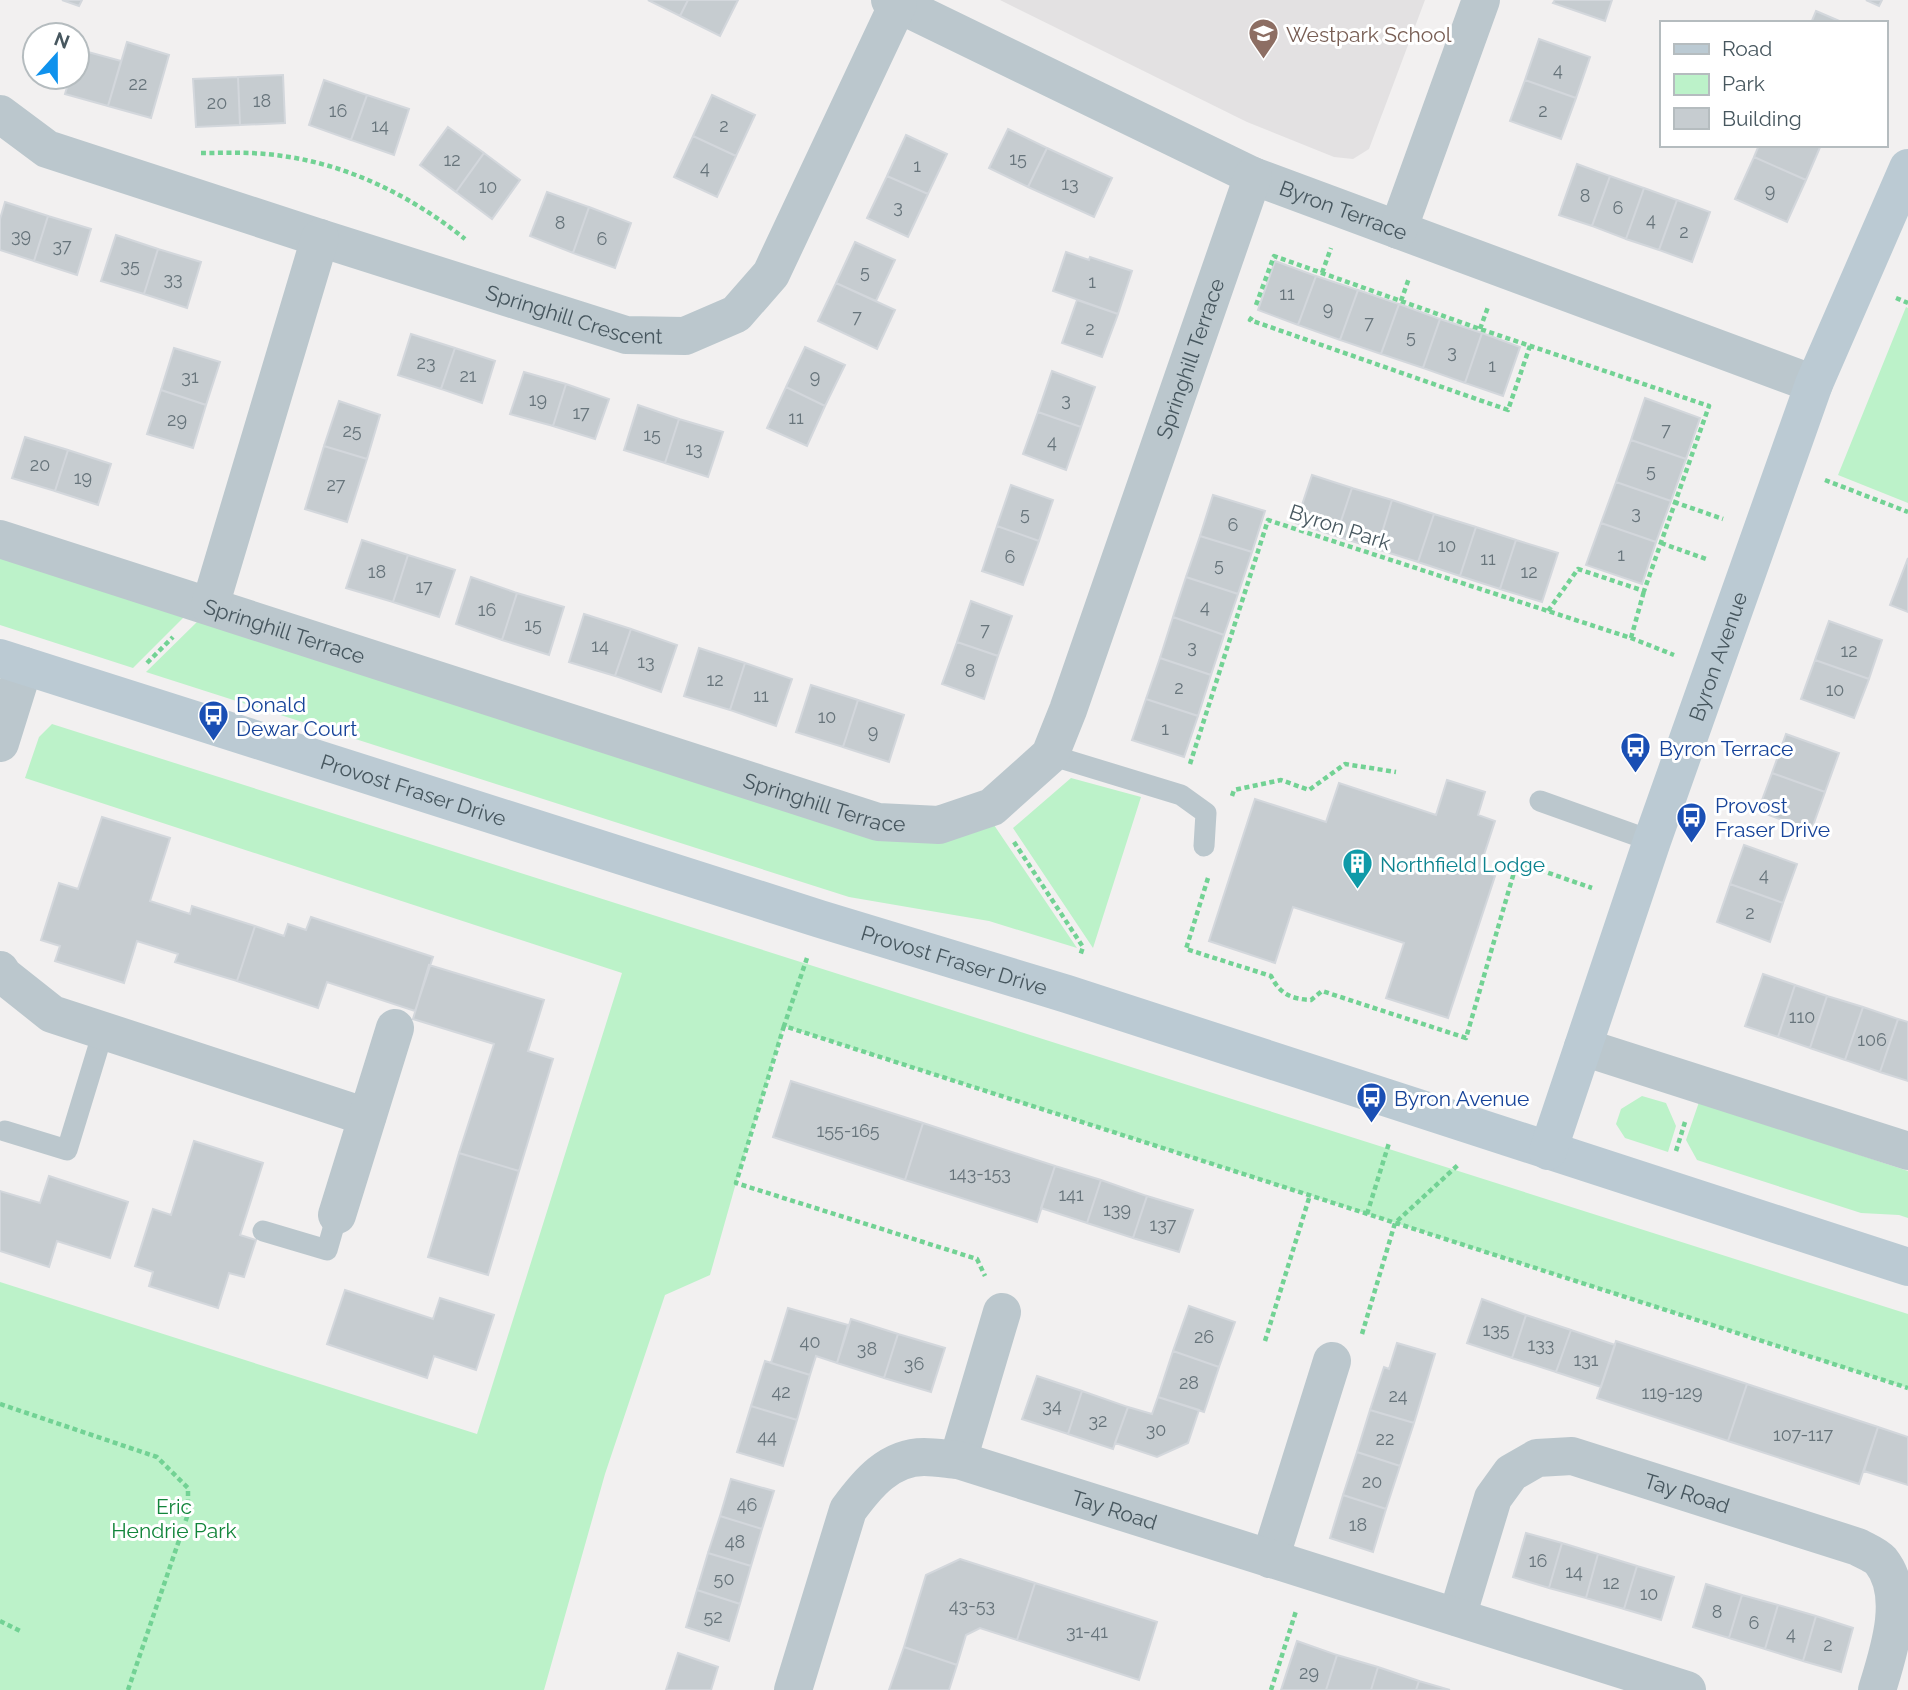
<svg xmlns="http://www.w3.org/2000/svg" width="1908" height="1690" viewBox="0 0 1908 1690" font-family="Raleway,sans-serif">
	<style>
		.education { fill: #e3e1e2 }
		.green { fill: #bcf2c9 }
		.building { fill: #c6ccd0; stroke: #d3d7dc; stroke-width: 2 }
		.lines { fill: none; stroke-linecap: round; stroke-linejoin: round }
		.path { stroke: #72d294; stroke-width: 4.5; stroke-dasharray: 5 3.5; stroke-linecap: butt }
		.lane { stroke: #bbc7cd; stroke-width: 21 }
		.street { stroke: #bbc7cd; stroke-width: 38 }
		.secondary { stroke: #bbcad3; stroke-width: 38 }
		.labels { text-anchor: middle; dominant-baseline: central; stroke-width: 6; stroke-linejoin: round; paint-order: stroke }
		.number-label { font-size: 18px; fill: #67747b }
		.education-label { font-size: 21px; fill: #785e54; stroke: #fff; text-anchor: start }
		.street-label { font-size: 21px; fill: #47575f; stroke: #fff }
		.transit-label { font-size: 21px; fill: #164399; stroke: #fff; text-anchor: start }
		.culture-label { font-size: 21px; fill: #0d838f; stroke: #fff; text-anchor: start }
		.park-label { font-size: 21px; fill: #12853a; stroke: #fff }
	</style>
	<rect width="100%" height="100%" fill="#f2f0f0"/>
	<!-- education -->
	<path class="education" d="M1000,0H1425L1369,149L1353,159L1334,157L1247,122Z"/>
	<!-- green -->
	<path class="green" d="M1906,307L1908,308V503L1838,475Z
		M0,557L185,616L133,668L0,625Z
		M198,621L873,838L994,825L1077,948L989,921L849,897L146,672Z
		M52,724L1908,1314V1388L784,1026L736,1183L710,1275L665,1295L605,1474L544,1690H0V1282L477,1434L622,973L25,778L39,737Z
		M1071,778L1141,797L1093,948L1013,828Z
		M1642,1096L1666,1103L1676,1126L1668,1152L1625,1138L1616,1124L1621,1109Z
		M1699,1102L1908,1171V1218L1899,1215L1861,1213L1697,1160L1686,1140Z"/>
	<!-- building -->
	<path class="building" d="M62,0H82L79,6Z
		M648,0H688L680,16Z
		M688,0H738L720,36L680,16Z
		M1555,0H1612L1605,21L1553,3Z
		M1866,0H1882L1879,6Z
		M1816,11L1844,23H1811Z
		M1539,39L1590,57L1576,98L1525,80Z
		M127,42L169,55L151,118L108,106Z
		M77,49L121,61L108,106L65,94L70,77H77Z
		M283,75L285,123L240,125L238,77Z
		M238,77L240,125L196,127L193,79Z
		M324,80L367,95L351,140L309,125Z
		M1525,80L1576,98L1561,139L1510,121Z
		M367,95L409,109L394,155L351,140Z
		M712,95L755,115L736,156L693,136Z
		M448,127L484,153L456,192L420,165Z
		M1008,129L1047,148L1028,187L989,168Z
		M906,135L947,154L928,194L887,176Z
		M693,136L736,156L717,197L674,177Z
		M1759,145H1821L1806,180L1754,157Z
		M1047,148L1112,178L1094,217L1028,187Z
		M484,153L520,180L492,219L456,192Z
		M1754,157L1806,180L1787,222L1735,199Z
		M1577,164L1610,176L1592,226L1559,215Z
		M887,176L928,194L908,237L867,218Z
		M1610,176L1644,188L1626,239L1592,226Z
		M1644,188L1677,200L1659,250L1626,239Z
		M547,192L589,207L573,253L530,236Z
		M1677,200L1710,212L1692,262L1659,250Z
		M5,202L48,216L34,261L0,250V219Z
		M589,207L631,223L615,268L573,253Z
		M48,216L91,229L77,275L34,261Z
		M116,235L158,249L144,294L101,281Z
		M855,242L895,260L876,301L836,283Z
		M158,249L201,262L187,308L144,294Z
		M1066,252L1089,260L1090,257L1132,271L1118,314L1053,291Z
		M1275,261L1316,276L1298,325L1258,310Z
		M1316,276L1358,290L1340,340L1298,325Z
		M836,283L895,310L877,349L818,321Z
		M1358,290L1399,304L1381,354L1340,340Z
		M1077,300L1118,314L1102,357L1062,343Z
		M1399,304L1440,319L1423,368L1381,354Z
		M1440,319L1482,333L1465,383L1423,368Z
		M1482,333L1520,347L1503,396L1465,383Z
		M411,334L455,348L441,389L398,375Z
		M805,347L845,365L825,406L786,387Z
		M174,348L220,362L206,405L161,390Z
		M455,348L495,361L482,403L441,389Z
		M1052,371L1095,387L1081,427L1038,412Z
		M524,372L566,384L553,426L510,414Z
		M566,384L609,399L595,439L553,426Z
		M786,387L825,406L807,446L767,428Z
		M161,390L206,405L193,448L147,434Z
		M1645,398L1700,418L1686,459L1631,440Z
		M339,401L380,415L367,459L324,446Z
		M638,405L679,419L665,463L624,450Z
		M1038,412L1081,427L1066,470L1023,454Z
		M679,419L723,432L708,477L665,463Z
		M25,437L68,450L55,491L12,478Z
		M1631,440L1686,459L1671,501L1616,482Z
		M324,446L367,459L347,522L305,509Z
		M68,450L111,464L98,505L55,491Z
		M1312,475L1352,488L1336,536L1296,523Z
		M1616,482L1671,501L1656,542L1601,523Z
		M1011,485L1053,500L1039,541L997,526Z
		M1352,488L1392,500L1377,549L1336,536Z
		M1213,495L1265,511L1252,552L1200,536Z
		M1392,500L1434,514L1418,562L1377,549Z
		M1434,514L1476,527L1460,576L1418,562Z
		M1601,523L1656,542L1642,584L1586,565Z
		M997,526L1039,541L1023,585L982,571Z
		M1476,527L1516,540L1500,589L1460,576Z
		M1200,536L1252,552L1238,594L1186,577Z
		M362,540L408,555L393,602L346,588Z
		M1516,540L1558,553L1542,602L1500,589Z
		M408,555L455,570L439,617L393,602Z
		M1908,558V612L1890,605Z
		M471,577L517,593L502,640L456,624Z
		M1186,577L1238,594L1224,635L1173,617Z
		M517,593L564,607L549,655L502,640Z
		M971,601L1012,616L998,656L957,642Z
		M584,614L631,629L615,676L569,662Z
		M1173,617L1224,635L1211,675L1160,658Z
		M1829,621L1882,640L1869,679L1815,660Z
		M631,629L677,645L661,692L615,676Z
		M957,642L998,656L984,699L942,684Z
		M699,648L745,663L730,710L684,696Z
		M1160,658L1211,675L1198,716L1146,699Z
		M1815,660L1869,679L1854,718L1801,699Z
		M745,663L792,679L776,726L730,710Z
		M811,685L858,700L843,747L796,732Z
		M1146,699L1198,716L1184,757L1132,740Z
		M858,700L904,715L889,762L843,747Z
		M1786,734L1839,753L1825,792L1772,773Z
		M1772,773L1825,792L1811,831L1758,811Z
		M1447,780L1485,792L1478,815L1495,821L1479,870L1495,876L1448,1018L1386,998L1404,943L1293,907L1275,963L1209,941L1255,799L1326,822L1339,783L1436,815Z
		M102,817L170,838L150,901L190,914L192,906L255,926L237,981L175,962L178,954L137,941L124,983L55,961L60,946L41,940L59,883L78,889Z
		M1744,845L1797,864L1783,903L1730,884Z
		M1730,884L1783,903L1770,942L1717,922Z
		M311,917L433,957L415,1011L327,982L318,1008L237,981L255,926L284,936L288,924L306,930Z
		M429,965L544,1000L528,1051L553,1059L519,1171L459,1153L494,1044L413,1019Z
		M1763,974L1795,985L1778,1037L1745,1026Z
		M1795,985L1827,996L1810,1048L1778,1037Z
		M1827,996L1863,1007L1845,1060L1810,1048Z
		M1863,1007L1898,1019L1880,1072L1845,1060Z
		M1898,1019L1908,1022V1081L1880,1072Z
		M791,1081L923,1123L905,1180L773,1137Z
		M923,1123L1055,1166L1037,1222L905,1180Z
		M194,1141L263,1163L240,1235L256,1240L244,1277L229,1273L218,1308L149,1286L153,1272L135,1266L153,1209L171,1215Z
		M459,1153L519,1171L488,1275L428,1257Z
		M1055,1166L1101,1180L1087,1223L1041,1208Z
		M49,1176L128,1202L110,1258L57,1241L49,1267L0,1251V1191L40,1203Z
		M1101,1180L1147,1196L1133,1238L1087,1223Z
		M1147,1196L1193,1210L1179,1252L1133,1238Z
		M345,1290L433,1319L440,1298L494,1315L476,1370L434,1356L427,1378L327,1344Z
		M1482,1299L1526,1315L1512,1358L1467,1343Z
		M1189,1306L1235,1322L1219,1367L1173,1351Z
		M788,1308L848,1325L837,1363L816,1356L810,1375L771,1363Z
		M1526,1315L1571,1330L1556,1372L1512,1358Z
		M851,1319L898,1334L884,1378L837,1363Z
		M1571,1330L1615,1345L1601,1387L1556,1372Z
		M898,1334L945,1348L931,1392L884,1378Z
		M1616,1341L1747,1384L1728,1441L1597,1398Z
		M1397,1343L1435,1354L1414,1423L1370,1410L1384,1367L1389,1369Z
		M1173,1351L1219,1367L1204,1412L1158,1397Z
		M765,1361L810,1375L797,1420L751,1406Z
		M1037,1376L1082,1391L1068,1434L1022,1419Z
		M1747,1384L1878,1427L1859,1484L1728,1441Z
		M1082,1391L1128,1407L1113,1449L1068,1434Z
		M1158,1397L1199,1410L1188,1443L1157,1457L1115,1443L1128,1407L1152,1414Z
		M751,1406L797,1420L783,1466L737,1452Z
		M1370,1410L1414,1423L1400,1466L1357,1452Z
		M1878,1427L1908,1437V1485L1864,1471Z
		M1357,1452L1400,1466L1386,1509L1343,1495Z
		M731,1479L774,1491L762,1529L720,1516Z
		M1343,1495L1386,1509L1373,1552L1330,1538Z
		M720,1516L762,1529L751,1566L708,1553Z
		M1526,1533L1562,1543L1549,1588L1513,1577Z
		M1562,1543L1598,1554L1586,1598L1549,1588Z
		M708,1553L751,1566L740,1604L697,1590Z
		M1598,1554L1637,1566L1624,1609L1586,1598Z
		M960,1559L1035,1583L1017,1640L980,1628L966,1635L957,1665L904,1647L926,1575Z
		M1637,1566L1674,1577L1661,1620L1624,1609Z
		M1035,1583L1157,1622L1139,1680L1017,1640Z
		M1706,1584L1742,1595L1729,1638L1693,1627Z
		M697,1590L740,1604L729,1641L686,1627Z
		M1742,1595L1778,1605L1765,1649L1729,1638Z
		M1778,1605L1816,1616L1803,1661L1765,1649Z
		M1816,1616L1853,1628L1841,1672L1803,1661Z
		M1297,1641L1337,1655L1326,1690H1281Z
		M904,1647L957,1665L949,1690H889Z
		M678,1653L718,1667L711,1690H666Z
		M1337,1655L1378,1667L1371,1690H1326Z
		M1378,1667L1419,1681L1416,1690H1371Z
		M1419,1681L1450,1690H1416Z"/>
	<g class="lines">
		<!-- path -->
		<path class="path" d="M201,153C222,153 244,152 265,154C339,160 408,193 465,239
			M1322,273L1331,248
			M1896,298L1908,303
			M1401,301L1409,278
			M1256,305L1274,256L1480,329L1709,406L1644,591L1578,569L1548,611
			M1252,317L1250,320L1508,410L1530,346
			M1480,329L1488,307
			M1825,480L1908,512
			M1674,502L1723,519
			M1661,543L1709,560
			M1631,638L1644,591
			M147,663L173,637
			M1190,764L1268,520L1631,638L1674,655
			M1232,796L1234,790L1281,780L1309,790L1345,764L1396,772
			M1014,842L1083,947L1080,956
			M1208,878L1186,949L1271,976C1280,994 1291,999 1311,1000L1322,991L1466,1038L1517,862L1592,888
			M807,958L784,1026L1908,1388
			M784,1026L736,1183L977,1259L985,1276
			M1676,1151L1685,1122
			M1367,1214L1389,1143
			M1362,1334L1395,1223L1458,1165
			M1265,1341L1310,1195
			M0,1404L157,1457L188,1488V1514L128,1690
			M0,1621L20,1631
			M1271,1690L1296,1611"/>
		<!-- lane -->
		<path class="lane" d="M1050,755L1181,795L1206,813L1204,846
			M1540,801L1652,841
			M5,1131L67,1150L103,1032
			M263,1231L327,1250L337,1215"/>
		<!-- street -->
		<g class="street">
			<path id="s1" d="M890,0L1253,176L1814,384"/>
			<path id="s2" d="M0,114L47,149L320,238L626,335L685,336L736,314L771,274L898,4"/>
			<path d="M1398,230L1481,0"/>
			<path id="s3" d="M0,539L878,822L939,825L992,807L1050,755L1068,710L1253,176"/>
			<path d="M210,606L320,238"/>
			<path d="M0,743L24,666"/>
			<path d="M0,970L4,976L52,1014L367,1117"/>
			<path d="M1583,1047L1908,1151"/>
			<path d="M337,1215L395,1028"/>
			<path d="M958,1460L1002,1312"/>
			<path d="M1270,1559L1332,1361"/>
			<path id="s4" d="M1457,1617L1493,1498L1511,1473L1537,1458L1572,1456L1858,1547C1865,1551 1876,1555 1881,1561C1908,1595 1889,1651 1877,1690"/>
			<path id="s5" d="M793,1690L848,1510C867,1484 889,1457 924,1457C935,1457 947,1459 958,1460L1687,1690"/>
		</g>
		<!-- secondary -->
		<g class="secondary">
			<path id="s6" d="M0,658L820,919L1067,994L1908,1267"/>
			<path id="s7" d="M1548,1151L1652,841L1814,384L1908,168"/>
		</g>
	</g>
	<!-- icons -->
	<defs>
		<symbol id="school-pin" viewBox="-11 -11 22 30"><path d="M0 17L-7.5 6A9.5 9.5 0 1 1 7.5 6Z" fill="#8d6e63" stroke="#fff"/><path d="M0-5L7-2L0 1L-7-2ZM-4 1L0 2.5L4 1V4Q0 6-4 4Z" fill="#fff"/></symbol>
		<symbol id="bus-pin" viewBox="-11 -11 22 30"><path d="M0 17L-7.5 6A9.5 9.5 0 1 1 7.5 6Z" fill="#1a4fb4" stroke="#fff"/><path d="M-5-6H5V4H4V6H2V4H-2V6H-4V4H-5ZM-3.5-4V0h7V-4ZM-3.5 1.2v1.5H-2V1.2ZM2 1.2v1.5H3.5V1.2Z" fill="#fff"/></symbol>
		<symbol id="building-pin" viewBox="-11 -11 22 30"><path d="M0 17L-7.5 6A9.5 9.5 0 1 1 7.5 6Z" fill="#0f9aa8" stroke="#fff"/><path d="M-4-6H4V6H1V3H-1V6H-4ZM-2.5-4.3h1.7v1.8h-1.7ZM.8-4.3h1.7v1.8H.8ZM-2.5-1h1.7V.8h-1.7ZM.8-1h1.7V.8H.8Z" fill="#fff"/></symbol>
	</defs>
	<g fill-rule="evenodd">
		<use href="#school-pin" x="1246" y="16" width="35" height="47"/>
		<use href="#bus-pin" x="196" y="698" width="35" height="47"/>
		<use href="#bus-pin" x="1618" y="730" width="35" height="47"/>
		<use href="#bus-pin" x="1674" y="800" width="35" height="47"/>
		<use href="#building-pin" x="1340" y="846" width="35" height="47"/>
		<use href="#bus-pin" x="1354" y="1080" width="35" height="47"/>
	</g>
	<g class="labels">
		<!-- number labels -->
		<g class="number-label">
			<text x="1558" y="69">4</text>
			<text x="138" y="83">22</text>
			<text x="262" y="100">18</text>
			<text x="217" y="102">20</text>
			<text x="338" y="110">16</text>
			<text x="1543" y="110">2</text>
			<text x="380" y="125">14</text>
			<text x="724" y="125">2</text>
			<text x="1018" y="158">15</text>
			<text x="452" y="159">12</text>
			<text x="917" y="165">1</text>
			<text x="705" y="167">4</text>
			<text x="1070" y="183">13</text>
			<text x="488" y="186">10</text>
			<text x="1770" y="190">9</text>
			<text x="1585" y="195">8</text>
			<text x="898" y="206">3</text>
			<text x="1618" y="207">6</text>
			<text x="1651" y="219">4</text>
			<text x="560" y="222">8</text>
			<text x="1684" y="231">2</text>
			<text x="21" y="235">39</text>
			<text x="602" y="238">6</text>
			<text x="62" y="245">37</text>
			<text x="130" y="265">35</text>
			<text x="865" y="271">5</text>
			<text x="173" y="278">33</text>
			<text x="1092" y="281">1</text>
			<text x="1287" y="293">11</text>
			<text x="1328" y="308">9</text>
			<text x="857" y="316">7</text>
			<text x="1369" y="322">7</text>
			<text x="1090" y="328">2</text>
			<text x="1411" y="336">5</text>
			<text x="1452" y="351">3</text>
			<text x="426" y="362">23</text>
			<text x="1492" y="365">1</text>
			<text x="468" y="375">21</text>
			<text x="190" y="376">31</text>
			<text x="815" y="376">9</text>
			<text x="538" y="399">19</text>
			<text x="1066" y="399">3</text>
			<text x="581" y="412">17</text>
			<text x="796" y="417">11</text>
			<text x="177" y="419">29</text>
			<text x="1666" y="429">7</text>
			<text x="352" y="430">25</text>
			<text x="652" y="434">15</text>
			<text x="1052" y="441">4</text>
			<text x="694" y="448">13</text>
			<text x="40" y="464">20</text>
			<text x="1651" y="470">5</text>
			<text x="83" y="477">19</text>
			<text x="336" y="484">27</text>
			<text x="1636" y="512">3</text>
			<text x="1025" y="513">5</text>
			<text x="1233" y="524">6</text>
			<text x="1447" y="545">10</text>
			<text x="1621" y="554">1</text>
			<text x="1010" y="556">6</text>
			<text x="1488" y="558">11</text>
			<text x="1219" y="564">5</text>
			<text x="377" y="571">18</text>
			<text x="1529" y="571">12</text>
			<text x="424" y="586">17</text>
			<text x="1205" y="606">4</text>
			<text x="487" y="609">16</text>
			<text x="533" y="624">15</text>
			<text x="985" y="629">7</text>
			<text x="600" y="645">14</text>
			<text x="1192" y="646">3</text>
			<text x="1849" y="650">12</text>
			<text x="646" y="661">13</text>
			<text x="970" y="670">8</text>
			<text x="715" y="679">12</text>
			<text x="1179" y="687">2</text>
			<text x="1835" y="689">10</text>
			<text x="761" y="695">11</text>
			<text x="827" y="716">10</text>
			<text x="1165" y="728">1</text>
			<text x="873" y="731">9</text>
			<text x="1764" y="874">4</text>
			<text x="1750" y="912">2</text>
			<text x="1802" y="1016">110</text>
			<text x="1872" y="1039">106</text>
			<text x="848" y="1130">155-165</text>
			<text x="980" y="1173">143-153</text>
			<text x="1071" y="1194">141</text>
			<text x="1117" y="1209">139</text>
			<text x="1163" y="1224">137</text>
			<text x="1496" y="1329">135</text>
			<text x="1204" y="1336">26</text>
			<text x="810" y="1341">40</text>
			<text x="1541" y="1344">133</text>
			<text x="867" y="1348">38</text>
			<text x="1586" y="1359">131</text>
			<text x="914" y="1363">36</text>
			<text x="1189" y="1382">28</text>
			<text x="781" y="1391">42</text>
			<text x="1672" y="1392">119-129</text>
			<text x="1398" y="1395">24</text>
			<text x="1052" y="1405">34</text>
			<text x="1098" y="1420">32</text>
			<text x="1156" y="1429">30</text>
			<text x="1803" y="1434">107-117</text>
			<text x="767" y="1436">44</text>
			<text x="1385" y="1438">22</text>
			<text x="1372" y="1481">20</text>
			<text x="747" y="1504">46</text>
			<text x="1358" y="1524">18</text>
			<text x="735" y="1541">48</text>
			<text x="1538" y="1560">16</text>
			<text x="1574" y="1571">14</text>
			<text x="724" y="1578">50</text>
			<text x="1611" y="1582">12</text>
			<text x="1649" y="1593">10</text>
			<text x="972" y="1605">43-53</text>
			<text x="1717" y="1611">8</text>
			<text x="713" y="1616">52</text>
			<text x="1754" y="1622">6</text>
			<text x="1087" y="1631">31-41</text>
			<text x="1791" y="1633">4</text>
			<text x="1828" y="1644">2</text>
			<text x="1309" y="1672">29</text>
		</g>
		<!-- education labels -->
		<g class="education-label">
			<text x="1286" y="34">Westpark School</text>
		</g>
		<!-- street labels -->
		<g class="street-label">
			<text stroke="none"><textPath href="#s1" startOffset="500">Byron Terrace</textPath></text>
			<text stroke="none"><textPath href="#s2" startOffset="612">Springhill Crescent</textPath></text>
			<text stroke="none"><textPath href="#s3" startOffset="1538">Springhill Terrace</textPath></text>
			<text transform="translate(1340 527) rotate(18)">Byron Park</text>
			<text stroke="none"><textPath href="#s3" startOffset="299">Springhill Terrace</textPath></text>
			<text stroke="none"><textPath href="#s7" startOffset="523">Byron Avenue</textPath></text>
			<text stroke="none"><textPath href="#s6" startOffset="434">Provost Fraser Drive</textPath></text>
			<text stroke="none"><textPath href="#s3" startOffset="866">Springhill Terrace</textPath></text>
			<text stroke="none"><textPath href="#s6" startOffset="1001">Provost Fraser Drive</textPath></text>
			<text stroke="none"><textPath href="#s4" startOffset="341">Tay Road</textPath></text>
			<text stroke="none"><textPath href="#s5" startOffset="483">Tay Road</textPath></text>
		</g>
		<!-- transit labels -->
		<g class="transit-label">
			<text x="236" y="704">Donald<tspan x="236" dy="24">Dewar Court</tspan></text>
			<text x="1659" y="748">Byron Terrace</text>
			<text x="1715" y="805">Provost<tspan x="1715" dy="24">Fraser Drive</tspan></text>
			<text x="1394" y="1098">Byron Avenue</text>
		</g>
		<!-- culture labels -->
		<g class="culture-label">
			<text x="1380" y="864">Northfield Lodge</text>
		</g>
		<!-- park labels -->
		<g class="park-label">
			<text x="174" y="1506">Eric<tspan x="174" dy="24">Hendrie Park</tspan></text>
		</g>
	</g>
	<!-- legend -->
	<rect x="1660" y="21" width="228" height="126" fill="#ffffff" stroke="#b5bcbf" stroke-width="2"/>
	<rect x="1674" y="44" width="35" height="10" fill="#bbcad3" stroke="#b5bcbf" stroke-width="2"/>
	<text x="1722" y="56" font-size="21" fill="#47575f">Road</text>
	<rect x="1674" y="74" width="35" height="21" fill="#bcf2c9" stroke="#b5bcbf" stroke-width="2"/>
	<text x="1722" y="91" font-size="21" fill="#47575f">Park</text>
	<rect x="1674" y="108" width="35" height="21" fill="#c6ccd0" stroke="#b5bcbf" stroke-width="2"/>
	<text x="1722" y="126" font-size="21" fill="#47575f">Building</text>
	<!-- north arrow -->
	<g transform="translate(56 56) rotate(21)"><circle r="33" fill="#ffffff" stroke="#b5bcbf" stroke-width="2"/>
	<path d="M0-5L12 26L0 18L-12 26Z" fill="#0f92ed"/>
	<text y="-10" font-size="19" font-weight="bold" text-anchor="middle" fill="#47575f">N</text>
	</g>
</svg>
